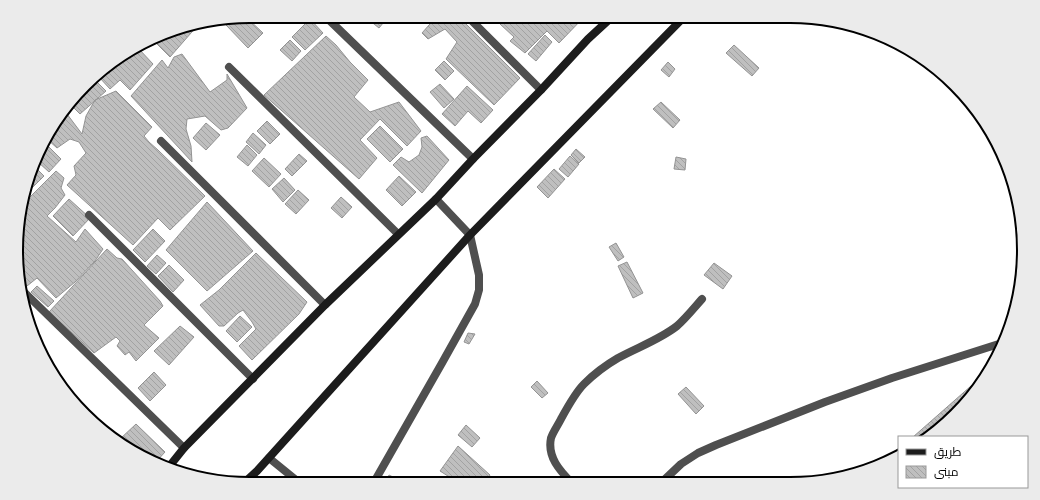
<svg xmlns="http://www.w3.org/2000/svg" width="1040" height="500" viewBox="0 0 1040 500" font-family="Inter,Cairo,sans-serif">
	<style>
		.building { fill: url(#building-back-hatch); stroke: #939393 }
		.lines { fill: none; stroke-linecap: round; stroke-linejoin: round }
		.street { stroke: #4f4f4f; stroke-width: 8 }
		.secondary { stroke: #1c1c1c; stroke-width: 8 }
		.rim { fill: none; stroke: #000; stroke-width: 2 }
	</style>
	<defs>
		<pattern id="building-back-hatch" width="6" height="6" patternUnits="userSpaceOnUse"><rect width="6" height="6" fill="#bfbfbf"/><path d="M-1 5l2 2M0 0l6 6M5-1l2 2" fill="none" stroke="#a2a2a2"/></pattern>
	</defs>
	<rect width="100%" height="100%" fill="#fff"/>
	<!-- building -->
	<path class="building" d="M364,16H387L388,17L379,28Z
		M437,16H458L520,78L494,105L446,59L457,42L445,29L428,39L422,33Z
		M508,16H585L559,43L547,31L525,53L510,41L514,37L500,24Z
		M246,17L263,33L248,48L226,25L232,19Z
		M310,19L323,33L305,50L292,37Z
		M198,25L170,57L153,40L175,28Z
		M545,35L552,42L536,61L528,54Z
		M326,36L336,45L350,62L368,80L354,97L370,112L399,102L421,131L407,146L380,119L360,140L377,158L359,179L264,95Z
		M290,40L301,51L292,61L280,50Z
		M734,45L759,68L752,76L726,53Z
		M138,48L153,64L130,90L120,80L110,89L99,77L109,67L107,65Z
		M182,54L210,92L227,80V74L247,108L228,128L221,130L205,116L187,119L186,129L191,146L192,162L131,96L162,60L168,68L174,57Z
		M444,61L454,71L445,80L435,70Z
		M668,62L675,69L669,77L661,70Z
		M94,79L106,91L80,114L70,104Z
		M440,84L454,99L444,108L430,92Z
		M467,86L493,110L481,123L468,111L455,126L442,114Z
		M116,91L152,127L144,136L149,142L158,150L205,196L170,230L158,218L133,245L67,185L76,175L74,166L86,153L79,142L70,139L57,148L47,139L51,131L60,120L58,117L64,110L82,134L86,116L95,100Z
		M661,102L680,120L673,128L653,109Z
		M267,121L280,134L270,144L257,131Z
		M206,123L220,135L206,150L193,138Z
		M380,126L403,149L390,162L367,139Z
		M253,133L266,145L259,154L246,142Z
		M427,136L449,160L422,193L393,165L401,157L409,162L419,155L422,147L421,138Z
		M46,144L61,159L49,172L38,162Z
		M247,145L257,155L248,166L237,157Z
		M576,149L585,157L579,163L571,155Z
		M299,154L307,161L292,176L285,169Z
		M570,156L579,164L568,177L559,169Z
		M676,157L686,159L685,170L674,169Z
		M264,158L281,174L269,187L252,171Z
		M36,168L44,176L24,196Z
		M554,169L565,179L548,198L537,187Z
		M56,171L64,178L61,188L65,195L55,208L47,216L76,242L85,229L103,249L95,261L75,282L56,298L37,278L27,286L18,282V281L20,207Z
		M399,176L416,192L402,206L386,190Z
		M284,178L295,190L283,202L272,189Z
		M298,190L309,200L296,214L285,204Z
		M341,197L352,207L342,218L331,208Z
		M69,199L90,218L73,236L53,216Z
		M207,202L253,251L207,291L166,250Z
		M153,229L165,241L145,262L133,250Z
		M616,243L624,257L618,261L609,247Z
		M107,249L117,258L122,259L160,301L163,306L144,325L159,338L136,361L129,352L125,355L117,346L120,341L116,337L94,353L49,312Z
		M256,253L307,302L299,314L252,360L239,346L256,329L252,322L243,310L238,313L224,326H219L200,305L219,290Z
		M157,255L166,263L156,274L147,266Z
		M627,262L643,293L633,298L618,266Z
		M714,263L732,276L723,289L704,275Z
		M169,265L184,280L173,292L158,276Z
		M37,286L54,301L48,307L31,292Z
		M240,316L252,327L237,342L226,331Z
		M180,326L194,337L169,365L154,351Z
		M468,333L475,334L469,344L464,342Z
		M988,371L976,393L932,436L930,437H913Z
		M154,372L166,385L150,401L138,388Z
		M537,381L548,393L542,398L531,387Z
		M686,387L704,406L696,414L678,394Z
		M136,424L165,452L155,463L120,439Z
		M466,425L480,438L472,447L458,435Z
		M458,446L490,475L485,483H459L440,471Z
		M389,475L395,478L392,483L386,484L385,483Z"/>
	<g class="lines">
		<!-- street -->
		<path class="street" d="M325,16L473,159
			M467,16L541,90
			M229,67L398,234
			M161,141L325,305
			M89,215L253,379
			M21,289L184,448
			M269,458L301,484
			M572,483C560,471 547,457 551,438C553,432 558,425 561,419C567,408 575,393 584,384C594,374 606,365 618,358C638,347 659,340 677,326C686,318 694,308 702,299
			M661,483L681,464L698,453L716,445L825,402L892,378L1005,342
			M373,484L442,363L475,304L479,290V275L470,235L436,199"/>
		<!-- secondary -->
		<path class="secondary" d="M168,468L184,448L325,305L436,199L473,159L541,90L588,39L613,16
			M244,483L257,471L470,235L685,16"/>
	</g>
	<!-- crop -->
	<path d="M0 0H1040V500H0ZM250 23H790A227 227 0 0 1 1017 250V250A227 227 0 0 1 790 477H250A227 227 0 0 1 23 250V250A227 227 0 0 1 250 23Z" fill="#ebebeb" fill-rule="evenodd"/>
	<path class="rim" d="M250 23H790A227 227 0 0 1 1017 250V250A227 227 0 0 1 790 477H250A227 227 0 0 1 23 250V250A227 227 0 0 1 250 23Z"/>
	<!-- legend -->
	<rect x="898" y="436" width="130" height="52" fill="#ffffff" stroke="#999999"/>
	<rect x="906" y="449" width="20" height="6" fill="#1c1c1c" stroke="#999999"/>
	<text x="934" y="456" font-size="12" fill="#000000">طريق</text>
	<rect x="906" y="466" width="20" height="12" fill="url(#building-back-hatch)" stroke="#999999"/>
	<text x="934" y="476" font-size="12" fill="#000000">مبنى</text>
</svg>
